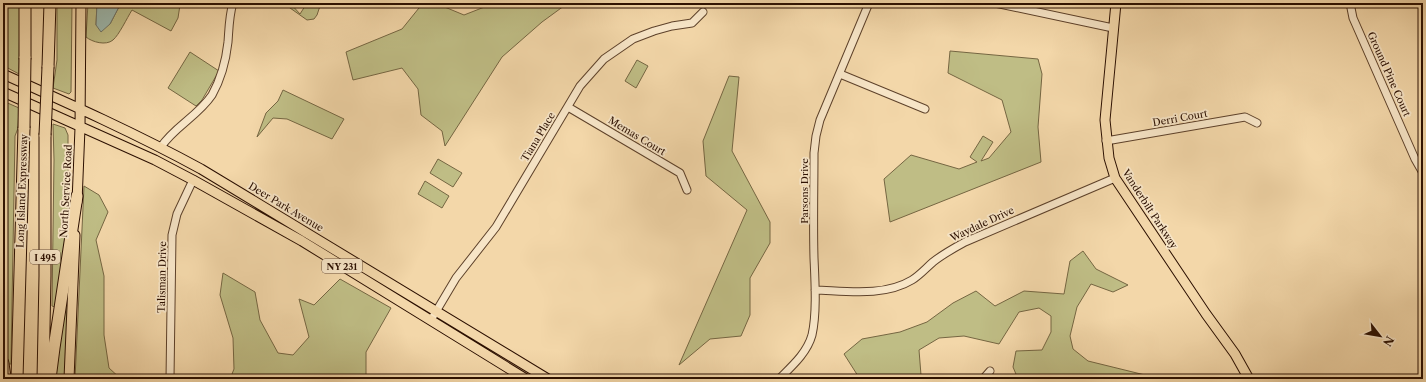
<svg xmlns="http://www.w3.org/2000/svg" width="1426" height="382" viewBox="0 0 1426 382" font-family="'Libre Caslon Text',serif">
	<style>
		.green { fill: #bfbd85; stroke: #756642 }
		.water { fill: #9cb8ae; stroke: #6f7468 }
		.lines { fill: none; stroke-linecap: round; stroke-linejoin: round }
		.minor-casing { stroke: #5d412a; stroke-width: 9 }
		.major-casing { stroke: #2b0f00; stroke-width: 11 }
		.highway-casing { stroke: #2b0f00; stroke-width: 13 }
		.minor { stroke: #f7e5c7; stroke-width: 7 }
		.major { stroke: #f3d7a9; stroke-width: 9 }
		.highway { stroke: #f3d7a9; stroke-width: 11 }
		.highway-bridge-casing { stroke: #2b0f00; stroke-width: 13; stroke-linecap: butt }
		.highway-bridge { stroke: #f3d7a9; stroke-width: 11 }
		.labels { text-anchor: middle; dominant-baseline: central; stroke-width: 3.5; stroke-linejoin: round; paint-order: stroke }
		.shield { fill: #f7e5c7; stroke: #684f3c; stroke-width: 1 }
		.shield-label { font-size: 9px; font-weight: bold; fill: #2b0f00 }
		.street-label { font-size: 10px; fill: #2b0f00; stroke: #f7e5c7 }
	</style>
	<rect width="100%" height="100%" fill="#f3d7a9"/>
	<filter id="stains"><feTurbulence type="fractalNoise" baseFrequency=".005" numOctaves="4"/><feColorMatrix values="0 0 0 0 .2 0 0 0 0 .09 0 0 0 0 .02 0 0 0 .5 -.17"/></filter>
	<radialGradient id="worn" r=".72"><stop offset=".6" stop-color="#630" stop-opacity="0"/><stop offset="1" stop-color="#630" stop-opacity=".3"/></radialGradient>
	<!-- green -->
	<path class="green" d="M5,3H20L19,74L6,67L3,63Z
		M57,3H72L71,92L69,94L53,88L57,60Z
		M88,3H97L96,25L110,24L121,3H177L180,5L178,18L171,31L132,10C127,18 119,35 113,40C106,46 92,42 86,37Z
		M283,3H290L300,14L307,3H321L317,15L314,19L307,20Z
		M423,3H435L464,15L487,6V3H568L542,22L502,57L445,146L442,131L421,115L418,89L402,68L353,80L346,52L402,29Z
		M950,51L1038,59L1042,74L1038,127L1041,162L890,222L884,179L911,155L959,169L977,162L970,157L983,136L993,142L981,161L989,158L1011,132L1002,100L948,73Z
		M190,52L219,71L202,100L196,106L168,88Z
		M637,60L648,66L636,88L625,81Z
		M729,76L739,77L732,151L770,222V243L750,278V315L741,336L710,339L679,365L747,210L706,176L703,141Z
		M283,90L344,119L332,139L287,119L273,118L257,137L266,113L278,101Z
		M3,101L19,108L18,128L15,136L11,361V364H8L3,286Z
		M53,124L65,128L68,135V228L55,307L52,306L54,160Z
		M438,159L462,173L453,187L430,173Z
		M425,181L449,196L442,208L418,194Z
		M84,186L99,195L108,212L96,240L104,276V335L109,368L121,379H75Z
		M1083,251L1096,269L1128,285L1113,292L1091,284L1077,307L1070,336L1073,349L1088,361L1145,375L1156,379H1018L1013,367L1016,351L1042,350L1051,332V316L1039,308L1019,312L999,344L964,336L939,338L919,350L921,375L897,379H857L858,376L844,354L862,339L900,332L927,322L953,303L976,291L995,306L1024,291L1064,294L1070,261Z
		M223,273L255,292L260,320L278,353L293,355L309,337L299,299L314,305L340,279L391,308L366,352V379H230L234,369L233,338L220,295Z
		M66,299L68,300L66,379H54Z"/>
	<!-- water -->
	<path class="water" d="M97,3H121L110,24L101,32L96,25Z"/>
	<g class="lines">
		<defs>
			<path id="minor" d="M995,3L1113,28
				M1350,3L1353,18L1415,159L1423,173
				M840,74L925,109
				M568,107L680,173L687,190
				M1106,141L1245,117L1257,123
				M161,147C174,127 198,116 212,95C221,79 226,60 228,42C229,29 229,16 233,3
				M815,290C846,291 884,297 912,280C920,275 926,268 933,262C943,254 954,248 965,242L1115,178
				M431,320L456,278L496,227L580,86L604,59L633,39L654,31L672,26L692,23L703,12
				M170,379L172,235L177,214L193,180
				M779,379C792,366 807,353 812,335C817,313 815,281 814,258C813,223 814,188 814,153L816,136L820,120L869,3
				M983,379L990,371"/>
			<path id="major" d="M1116,3L1105,120L1109,158L1115,178L1206,314L1235,354L1249,379
				M3,74C70,104 137,134 201,169L548,379
				M3,92L155,160L193,180L302,241L526,379
				M77,202L80,128L81,3
				M69,379L75,235"/>
			<path id="highway" d="M25,58V3
				M48,67L50,3
				M3,363L5,379
				M17,379L24,128
				M43,379L45,276V135
				M50,379L54,348L77,196"/>
		</defs>
		<!-- minor casing -->
		<use href="#minor" class="minor-casing"/>
		<!-- major casing -->
		<use href="#major" class="major-casing"/>
		<!-- highway casing -->
		<use href="#highway" class="highway-casing"/>
		<!-- minor -->
		<use href="#minor" class="minor"/>
		<!-- major -->
		<use href="#major" class="major"/>
		<!-- highway -->
		<use href="#highway" class="highway"/>
		<defs>
			<path id="highway-bridge" d="M24,128L25,58
				M45,135L48,67"/>
		</defs>
		<!-- highway-bridge casing -->
		<use href="#highway-bridge" class="highway-bridge-casing"/>
		<!-- highway-bridge -->
		<use href="#highway-bridge" class="highway-bridge"/>
	</g>
	<g class="labels">
		<!-- shield labels -->
		<g class="shield">
			<rect x="30" y="250" width="30" height="14" rx="3"/>
			<rect x="322" y="259" width="40" height="14" rx="3"/>
		</g>
		<g class="shield-label">
			<text x="45" y="257">I 495</text>
			<text x="342" y="266">NY 231</text>
		</g>
		<!-- street labels -->
		<g class="street-label">
			<text transform="translate(1389 74) rotate(66)">Ground Pine Court</text>
			<text transform="translate(1180 118) rotate(-10)">Derri Court</text>
			<text transform="translate(637 136) rotate(31)">Memas Court</text>
			<text transform="translate(538 137) rotate(-59)">Tiana Place</text>
			<text transform="translate(22 191) rotate(-88)">Long Island Expressway</text>
			<text transform="translate(66 191) rotate(-87)">North Service Road</text>
			<text transform="translate(804 191) rotate(-90)">Parsons Drive</text>
			<text transform="translate(286 207) rotate(31)">Deer Park Avenue</text>
			<text transform="translate(1150 209) rotate(57)">Vanderbilt Parkway</text>
			<text transform="translate(982 224) rotate(-25)">Waydale Drive</text>
			<text transform="translate(162 277) rotate(-89)">Talisman Drive</text>
		</g>
	</g>
	<!-- margin -->
	<rect width="1426" height="382" fill="none" stroke="#f3d7a9" stroke-width="16"/>
	<rect x="4" y="4" width="1418" height="374" fill="none" stroke="#2b0f00" stroke-width="2"/>
	<rect x="8" y="8" width="1410" height="366" fill="none" stroke="#2b0f00"/>
	<!-- north arrow -->
	<g transform="translate(1380 336) rotate(121)" stroke="#f7e5c7" stroke-width="3" paint-order="stroke">
	<path d="M0-3L7 15L0 10L-7 15Z" fill="#2b0f00"/>
	<text y="-6" font-size="11" font-weight="bold" text-anchor="middle" fill="#2b0f00">N</text>
	</g>
	<rect width="100%" height="100%" filter="url(#stains)"/>
	<rect width="100%" height="100%" fill="url(#worn)"/>
</svg>
